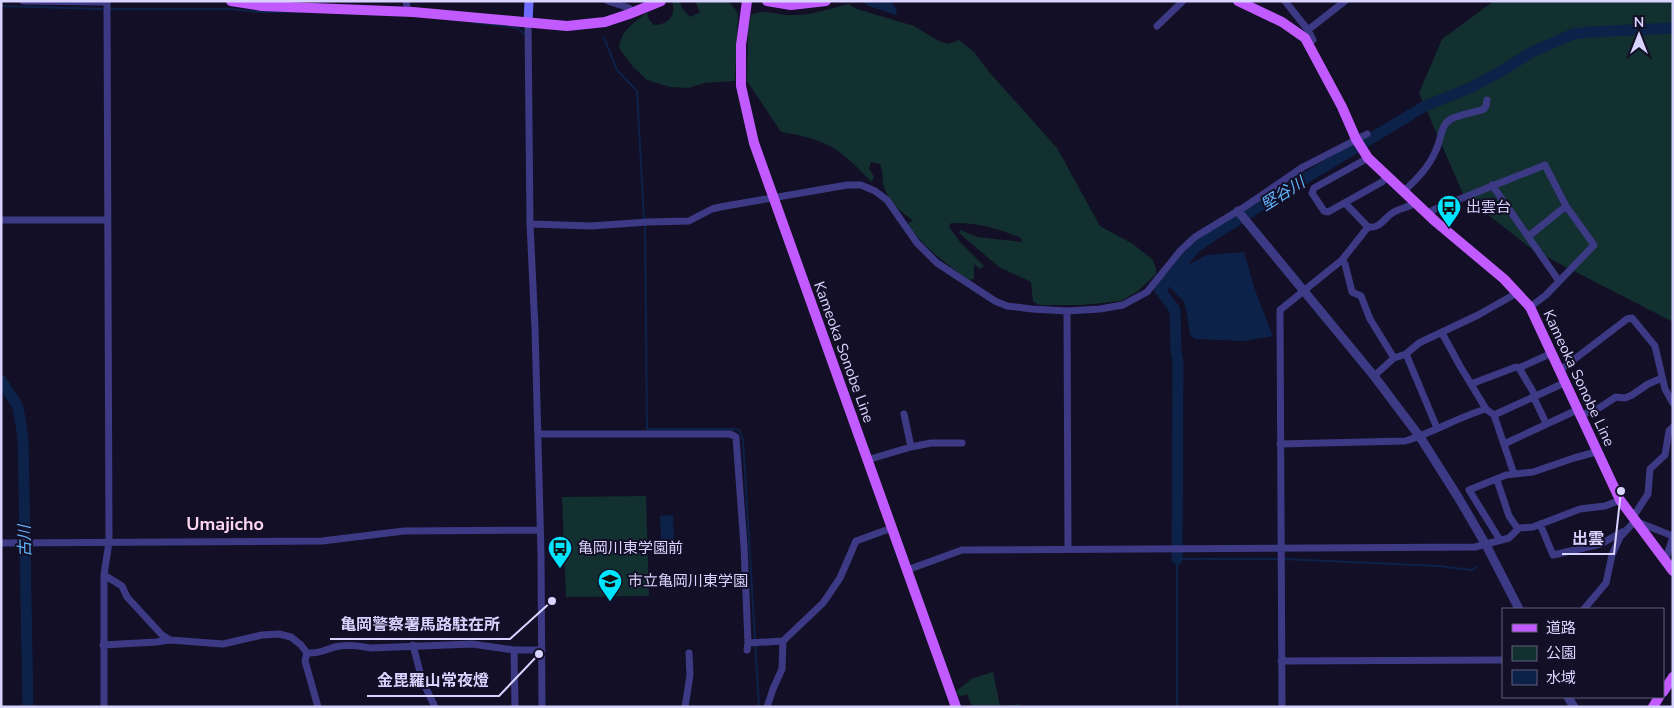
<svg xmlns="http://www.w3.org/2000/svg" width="1674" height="708" viewBox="0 0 1674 708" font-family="'Nunito Sans','Noto Sans JP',sans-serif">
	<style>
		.green { fill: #12302f }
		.water { fill: #0c2248 }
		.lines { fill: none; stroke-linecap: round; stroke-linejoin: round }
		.stream { stroke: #0c2248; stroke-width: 2 }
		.river { stroke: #0c2248; stroke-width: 11 }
		.minor { stroke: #3d3a85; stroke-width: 7 }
		.tertiary { stroke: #3d3a85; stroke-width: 9 }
		.secondary { stroke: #6f6bff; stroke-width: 9 }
		.primary { stroke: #c25bff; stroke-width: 10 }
		.labels { text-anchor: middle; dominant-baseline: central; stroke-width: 4; stroke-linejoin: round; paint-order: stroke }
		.poi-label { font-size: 15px; fill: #d9d4ff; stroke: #130f26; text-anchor: start }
		.street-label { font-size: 15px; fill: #d9d4ff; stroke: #130f26 }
		.water-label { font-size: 16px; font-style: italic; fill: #62b6ff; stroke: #130f26 }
		.quarter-label { font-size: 18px; font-weight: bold; fill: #ffd6f0; stroke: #130f26 }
		.leader { fill: none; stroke: #d9d4ff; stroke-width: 2 }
		.callout-dot { fill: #d9d4ff; stroke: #130f26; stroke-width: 2 }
		.callout-label { font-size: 16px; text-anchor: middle; font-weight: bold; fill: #d9d4ff; stroke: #130f26; stroke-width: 4; stroke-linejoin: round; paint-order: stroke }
	</style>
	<rect width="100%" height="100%" fill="#130f26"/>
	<!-- green -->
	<path class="green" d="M672,1H680L682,8L690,17L700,12L695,1H728L736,10L738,14L735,81L705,83L688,88L670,87L647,80L633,67L619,48C621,30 634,23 647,12L649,20L654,25C668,25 677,15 672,1Z
		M1494,1H1673V322L1533,250L1464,196L1419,93L1442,39Z
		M848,4L857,9L914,26L937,40L948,44L959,40L974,52L990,73L1057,148L1100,226L1133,244L1153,260L1156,269V274L1137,292L1121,301L1082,305H1039L1033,301L1031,282L999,267L959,233L960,230L977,237L1022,242L1021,238C998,228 975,222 951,223L949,227L960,242L984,266L980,269L974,264V279L969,280C946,264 923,247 908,224L913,220C899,211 890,203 884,187C882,180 883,171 880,164L871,162L869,168L874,177L871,182C862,171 843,153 830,146C817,139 796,134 781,132L747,81L748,29L751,15C765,8 776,15 790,15C810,16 829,9 848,4Z
		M646,496L649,596L566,597L562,497Z
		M993,672L1000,706L1020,704L1021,707H972L967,694L959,697L956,691L973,678Z"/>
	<!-- water -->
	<path class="water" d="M862,1H891L897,10L896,15L869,6Z
		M1244,252L1255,290L1273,336L1244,341L1195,339L1190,335L1187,314L1184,302L1168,285L1185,267L1206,255Z
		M673,515L674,539L661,540L660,516Z"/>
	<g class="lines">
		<!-- stream -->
		<path class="stream" d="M1,6L102,9
			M111,9H230L259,12H300
			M472,22L518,28L524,34
			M604,38L617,70L637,91L644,220
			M645,224L647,429H734L739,430L743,439L759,707
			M1284,559L1438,566L1472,570L1476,567
			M1177,707V559H1280"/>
		<!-- river -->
		<path class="river" d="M1,380L18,407L23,437L28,707
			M1177,559L1178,361L1176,351L1175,310L1160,290L1195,248L1215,234L1312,174L1425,106L1470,88L1500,72L1532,52L1573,34L1590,32L1673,28"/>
		<!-- minor -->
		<path class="minor" d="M23,1L107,2
			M107,1L109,542L104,575L122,586L127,597L162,635L170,640
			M406,1L408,12
			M608,1L629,8L633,13
			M1285,1L1308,30L1313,40L1307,42
			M528,23L530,224L535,329L541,554L542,707
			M1157,26L1183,1
			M1308,30L1345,1
			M1368,158L1314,188L1312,193L1324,211L1328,212L1382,182L1387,177
			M1492,185L1559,281
			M1403,192C1417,179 1429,167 1436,150C1441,140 1441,124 1451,119C1460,114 1474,113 1484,109L1486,106L1487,100
			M1345,203L1368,227
			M1427,214L1435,209L1545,165L1566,206L1594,245L1546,295L1530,307
			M1,220H108
			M530,224L591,226L648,222L689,221L712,209L720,207L847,185H861L875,191L887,200L917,243L937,263L995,301L1007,306L1032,309L1067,311L1100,309L1123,305L1147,292L1181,250L1195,237L1246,206L1303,167L1367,134
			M1529,236L1566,206
			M1342,260L1345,264L1352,292L1361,296L1370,319L1394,358
			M1067,311L1068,549
			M1442,333L1460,366L1486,409
			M1519,368L1552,353
			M1559,371L1627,319L1632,318L1655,346L1665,389L1673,403
			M1374,376L1394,358L1406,354
			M1471,384L1516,367L1519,368L1535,395
			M1533,396L1546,423
			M904,414L911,447
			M1494,415L1514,474
			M1579,416L1599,408L1616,397L1625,398L1632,395L1648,384L1662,378
			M1437,428L1406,354L1419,343L1478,315L1517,293
			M538,434H730L736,437L744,546L748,643
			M1280,444L1405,441C1433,433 1458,417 1486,409L1494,415L1564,383
			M1504,444L1577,410
			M867,460L911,447L931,443H962
			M1497,480L1509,516L1518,529
			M1633,517L1648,494L1650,469L1665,455L1669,431L1673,427
			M1540,524L1553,555L1601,544L1622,532
			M1500,540L1469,490L1506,475L1533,472L1574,458L1596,452
			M1,543L322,541L404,531L540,530
			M1665,561L1673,537
			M907,570L962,550L1475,547L1509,538L1519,528L1533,527L1580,509L1605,506L1620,500
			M1584,609L1606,583L1612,555L1620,537L1635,521L1673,536
			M103,645L156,642L170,640L223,644L262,635L279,634L291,637L301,645L307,653C318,654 324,650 335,647C347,644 359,646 371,648L472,644L514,650H542
			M413,645L422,680L435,707
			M514,650L515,707
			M747,650L748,643L783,641
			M307,653L305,661L318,707
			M1281,661L1503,660
			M104,707V575
			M685,707L690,675L689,653
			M767,707L773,689L782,669L783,641L823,603L840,578L856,541L892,528
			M1282,707L1280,310L1342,260L1368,227C1382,229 1385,215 1396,211C1402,208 1409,207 1415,203"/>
		<!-- tertiary -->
		<path class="tertiary" d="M1238,211L1374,376L1420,437L1458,497L1486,545L1519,609
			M1568,697L1574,707"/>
		<!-- secondary -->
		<path class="secondary" d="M528,23L529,1"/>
		<!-- primary -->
		<path class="primary" d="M231,1L262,6L413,12L567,26L605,22L629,14L661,1
			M747,1L741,45V86L754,143L956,707
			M767,1L791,5L826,1
			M1238,1L1282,22L1305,38L1342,107L1356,139L1368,158L1436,222L1504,279L1530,307L1620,500L1673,571
			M1663,692L1673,677
			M1653,707L1659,697"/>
	</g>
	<!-- icons -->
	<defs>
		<symbol id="bus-pin" viewBox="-11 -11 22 30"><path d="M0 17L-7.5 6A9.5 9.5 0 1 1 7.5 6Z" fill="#00e5ff" stroke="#130f26"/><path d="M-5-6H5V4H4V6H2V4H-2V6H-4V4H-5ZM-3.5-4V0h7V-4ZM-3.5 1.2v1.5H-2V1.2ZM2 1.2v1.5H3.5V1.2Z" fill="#111"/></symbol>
		<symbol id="school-pin" viewBox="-11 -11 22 30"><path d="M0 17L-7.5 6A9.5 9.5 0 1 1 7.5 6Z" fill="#00e5ff" stroke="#130f26"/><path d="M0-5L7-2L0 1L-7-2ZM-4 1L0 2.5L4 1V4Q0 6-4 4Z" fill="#111"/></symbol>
	</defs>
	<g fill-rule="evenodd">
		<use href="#bus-pin" x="1435" y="193" width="28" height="38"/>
		<use href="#bus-pin" x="546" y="534" width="28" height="38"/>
		<use href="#school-pin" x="596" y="567" width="28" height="38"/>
	</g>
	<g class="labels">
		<!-- poi labels -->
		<g class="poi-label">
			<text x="1466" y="207">出雲台</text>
			<text x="578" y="548">亀岡川東学園前</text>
			<text x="628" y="581">市立亀岡川東学園</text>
		</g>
		<!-- street labels -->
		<g class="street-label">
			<text transform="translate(844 352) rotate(70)">Kameoka Sonobe Line</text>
			<text transform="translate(1579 378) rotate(65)">Kameoka Sonobe Line</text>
		</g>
		<!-- water labels -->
		<g class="water-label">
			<text transform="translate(1283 194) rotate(-32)">堅谷川</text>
			<text transform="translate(25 541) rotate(-91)">古川</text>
		</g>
		<!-- quarter labels -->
		<g class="quarter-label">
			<text x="225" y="524">Umajicho</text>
		</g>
	</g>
	<!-- callouts -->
	<path class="leader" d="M1621 491L1614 554H1562M552 601L510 639H330M539 654L499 696H367"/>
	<g class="callout-dot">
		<circle cx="1621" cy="491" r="5"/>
		<circle cx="552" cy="601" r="5"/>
		<circle cx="539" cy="654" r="5"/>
	</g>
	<g class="callout-label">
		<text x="1588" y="544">出雲</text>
		<text x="420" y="630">亀岡警察署馬路駐在所</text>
		<text x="433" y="686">金毘羅山常夜燈</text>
	</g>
	<!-- border -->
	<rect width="1674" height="708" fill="none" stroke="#d9d4ff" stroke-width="5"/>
	<!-- legend -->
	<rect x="1502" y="608" width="162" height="90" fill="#130f26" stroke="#625e7d"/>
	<rect x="1512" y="624" width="25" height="8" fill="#c25bff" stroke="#625e7d"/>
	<text x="1546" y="633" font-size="15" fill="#d9d4ff">道路</text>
	<rect x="1512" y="646" width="25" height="15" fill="#12302f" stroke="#625e7d"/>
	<text x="1546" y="658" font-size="15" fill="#d9d4ff">公園</text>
	<rect x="1512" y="670" width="25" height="15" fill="#0c2248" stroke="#625e7d"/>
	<text x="1546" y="683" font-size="15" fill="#d9d4ff">水域</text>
	<!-- north arrow -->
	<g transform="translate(1639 35)" stroke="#130f26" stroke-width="4" paint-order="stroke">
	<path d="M0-4L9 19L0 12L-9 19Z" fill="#d9d4ff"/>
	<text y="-8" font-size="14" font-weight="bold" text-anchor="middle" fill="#d9d4ff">N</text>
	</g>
</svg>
